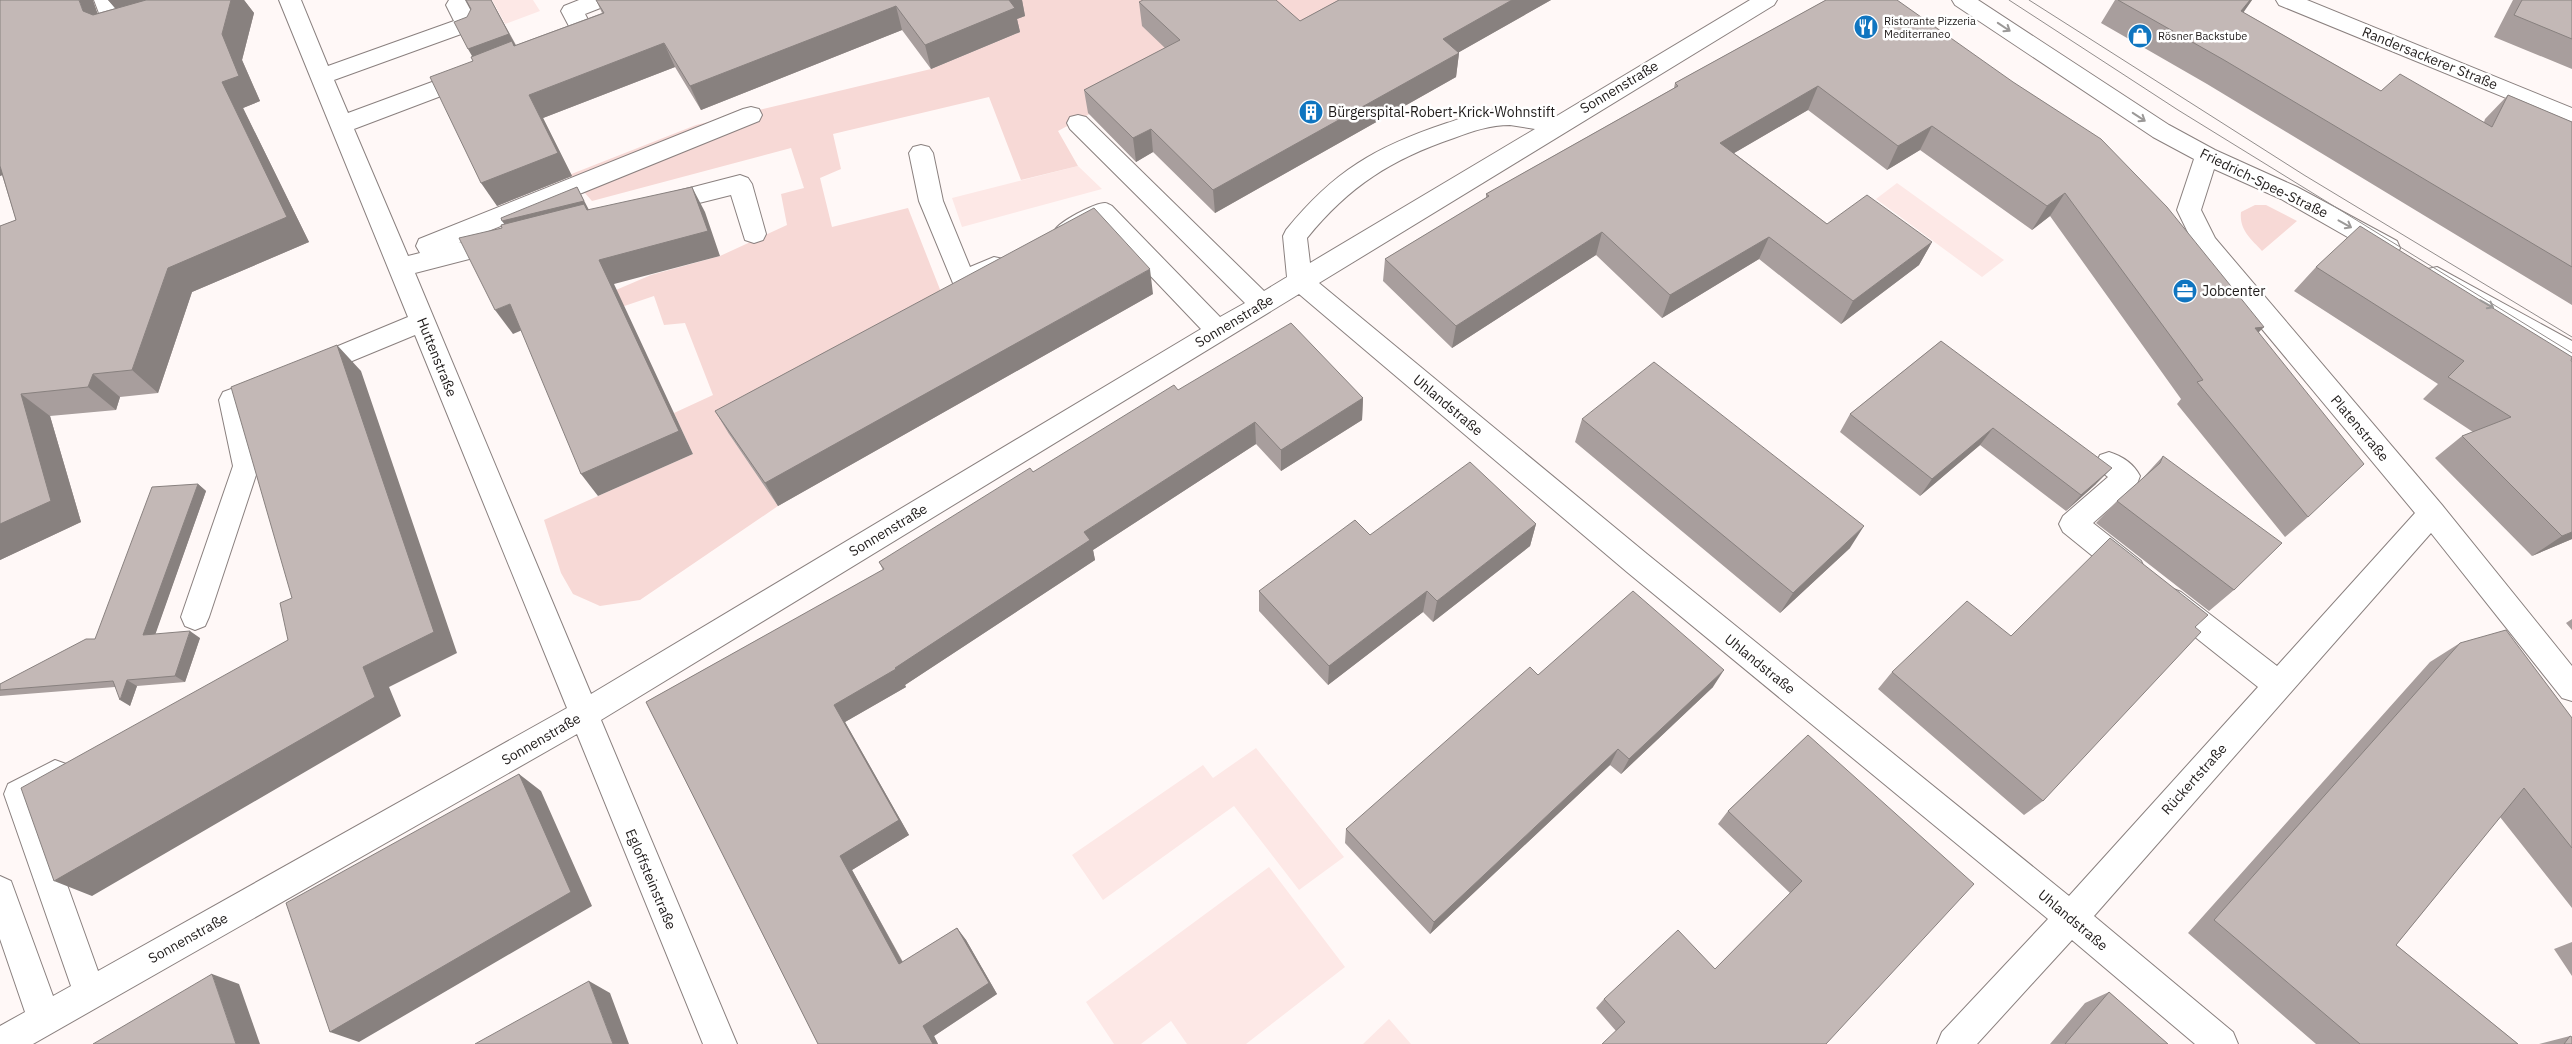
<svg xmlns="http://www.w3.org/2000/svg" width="2572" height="1044" viewBox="0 0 2572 1044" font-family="'IBM Plex Sans',sans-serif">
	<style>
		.built { fill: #fde8e6 }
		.green { fill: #f7d9d6 }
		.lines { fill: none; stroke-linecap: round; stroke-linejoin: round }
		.minor-casing { stroke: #8a807f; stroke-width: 2 }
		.minor { fill: #fff; fill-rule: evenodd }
		.tram { stroke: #928d8c; stroke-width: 1 }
		.wall { fill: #a89e9d }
		.shaded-wall { fill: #88817f }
		.building { fill: #c3b8b6; stroke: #88817f }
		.oneway { stroke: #9b9998 }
		.labels { text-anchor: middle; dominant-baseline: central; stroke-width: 5; stroke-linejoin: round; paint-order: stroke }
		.far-poi-label { font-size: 11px; fill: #201c1b; stroke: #fff; text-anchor: start }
		.street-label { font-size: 14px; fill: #201c1b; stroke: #fff }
		.poi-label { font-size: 14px; fill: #201c1b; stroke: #fff; text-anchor: start }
	</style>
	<rect width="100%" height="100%" fill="#fff8f7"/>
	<!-- built -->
	<path class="built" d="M492,0H533L540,11L505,24Z
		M1078,166L1102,189L962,227L952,198Z
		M1897,183L2004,260L1982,277L1876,199Z
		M1256,748L1344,857L1299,890L1234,806L1103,900L1072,855L1203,765L1213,778Z
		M1269,867L1345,967L1246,1044H1187L1171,1021L1141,1044H1114L1086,1002Z
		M1389,1019L1411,1044H1363Z"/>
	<!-- green -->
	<path class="green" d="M1012,0H1193L1182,64L1058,131L1078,166L1021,180L989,97L833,134L841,169L820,178L832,227L908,208L950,315L729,434L778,506L640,600L600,606L573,594L561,573L544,520L693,454L674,413L713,395L685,323L664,325L654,296L574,323L569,310L651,275L720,256L787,225L781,194L804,188L791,148L592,201L569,175L696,125L931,69L1020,32L1012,21L1024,16Z
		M1248,0H1384L1290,50Z
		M2255,205H2266L2297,221L2262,251C2251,239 2239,230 2241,212Z"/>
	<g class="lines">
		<defs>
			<path id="minor" d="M94,0H116L124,22L130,21L138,23L141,28L138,33L116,39L108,37Z
				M279,0H301L328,66L454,21L446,5L449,0H465L478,24L475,29L334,80L348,113L470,68L478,70L481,76L478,82L354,129L408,256L420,253L416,246L419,239L743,109L751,107L759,109L762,115L759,121L459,243L503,233L512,236L515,242L512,248L415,273L591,694L1201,329L1101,224L1067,239L1058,236L1055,230C1059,222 1094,203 1105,203C1107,203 1110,205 1112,206L1220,317L1245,303L1070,129L1067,123L1070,117L1078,115L1086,117L1264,291L1287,277L1283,236L1286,230C1334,171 1375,147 1447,123C1463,118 1480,110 1498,109C1517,108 1536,113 1555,117L1750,0H1777L1774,5L1319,283L1647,554L2069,896L2258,687L2161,610L2157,601L2161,592L2171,588L2181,592L2277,666L2415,513L2197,251L2177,210L2194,159L2153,137L1955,5L1952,0H1978L2169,125L2215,150L2297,187L2397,241L2400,248L2397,255L2388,257L2379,255L2281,199L2214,169L2201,210L2215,238L2442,505L2572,666V701L2562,698L2431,533L2094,916L2233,1032L2238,1044H2195L2072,940L1977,1044H1937L1942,1032L2048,919L1627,572L1299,294L601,720L737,1044H703L577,734L33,1044H0V1026L25,1012L0,939V876L11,881L53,996L71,986L4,794L8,784L55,760L66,764L70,774L66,784L37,801L98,971L567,708L415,335L311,378L302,375L298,368L302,361L408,317ZM1510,125L1535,129L1310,263L1307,238C1349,186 1392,159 1454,138C1473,131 1490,125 1510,125Z
				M579,0H611L608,5L585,14L595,33C588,44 566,51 554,47L551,42L554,37L571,30L561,11L564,6Z
				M2276,0H2307L2572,108V125L2279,5Z
				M921,145L929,147L933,153L943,201L970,267L994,257L1003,259L1006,266C999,279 969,292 955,288L919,201L909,153L913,147Z
				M740,175L748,178L752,184L766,234L763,240L754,243L745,240L731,195L659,213L651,210L647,204L651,198Z
				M2437,267L2572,341V363L2563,360L2428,283L2425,276L2428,269Z
				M269,375L278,378L282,385L278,392L246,405L259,466L209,617L205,626L195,630L185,626L181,617L233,466L219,400L223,392Z
				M2109,452C2122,456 2134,464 2140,476L2137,484L2093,523L2141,561L2145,570L2141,579L2131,582L2121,579L2063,532L2059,524L2063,516L2108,477L2100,471L2096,463L2100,455Z"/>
		</defs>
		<!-- minor casing -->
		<use href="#minor" class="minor-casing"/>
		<!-- minor -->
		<use href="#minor" class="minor"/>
		<!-- tram -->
		<path class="tram" d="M2009,0L2178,110L2572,353
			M2029,0L2304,175L2572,337"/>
	</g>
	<!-- wall -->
	<path class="wall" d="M0,0L98,13L116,8L108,0H244L254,13L242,60L260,101L243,108L309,242L192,292L158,393L120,397L116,410L50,416L81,522L0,560V226L16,220L2,175L0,176Z
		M466,0H491L516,45L602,13L596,0H1022L1025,16L1017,19L1020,32L931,69L902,30L701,110L675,67L543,118L572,176L497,206L472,56L471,9Z
		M1339,0H1551L1459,52V53L1456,77L1215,213L1153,152L1136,162L1088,113L1084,90L1165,48L1142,26L1139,2L1300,21Z
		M1826,0L2264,327L2258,332L2308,517L2285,537L2177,404L2181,399L2050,216L2032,230L1920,150L1887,170L1808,110L1734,153L1827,224L1932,242L1919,265L1841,324L1759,259L1662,318L1596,255L1452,348L1383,281L1385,259L1486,198V194L1674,88L1675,83Z
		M2115,0H2252L2243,12L2381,91L2484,122L2485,119L2508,95L2572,122V305L2207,84L2101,23Z
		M2513,0H2572V69L2494,37Z
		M2316,267L2571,361L2572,539L2532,556L2435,458L2462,436L2473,432L2423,399L2438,384L2294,291Z
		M1153,294L778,506L729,434L715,411Z
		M1941,341L2096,484L2066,511L1980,445L1920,496L1840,432L1850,414Z
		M1178,390L1363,398L1362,420L1281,471L1256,444L1093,550L1095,560L905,685L906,687L845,722L909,835L852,870L903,962L957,928L966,940L997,994L934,1036L938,1044H818L646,702L883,570L879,562L1033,472Z
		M1582,419L1850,548L1780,613L1575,442Z
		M2163,456L2234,590L2209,611L2096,523L2117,501L2141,480Z
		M198,484L206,491L155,634L200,638L185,682L137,686L130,706L115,687L0,696V684L95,639Z
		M1536,524L1530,546L1433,622L1423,612L1328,685L1259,611V591L1370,535Z
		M2572,619V630L2566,623Z
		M2011,636L2043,801L2024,815L1878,689L1892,672Z
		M2460,643L2572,718V908L2500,817L2396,945L2518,1044H2316L2188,933L2430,662Z
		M1538,675L1713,687L1621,774L1610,765L1430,934L1345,843L1346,829Z
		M1808,735L1826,1044L1616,1031L1596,1008L1604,999L1715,969L1790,893L1718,824L1728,811Z
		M2572,942V976L2554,949Z
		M2109,992L2168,1044H2050L2085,1003Z
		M2570,1036L2572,1044H2539Z"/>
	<!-- shaded-wall -->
	<path class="shaded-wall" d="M79,0H93L106,38L83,11Z
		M108,0H197L125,20Z
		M231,0H244L254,13L242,60L260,101L243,108L309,242L192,292L158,393L132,370L168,268L222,82V34Z
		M491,0L517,48L476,63L468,49Z
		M1007,0H1022L1025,16L1017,19L1020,32L931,69L925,45Z
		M1512,0H1551L1440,63L1443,39Z
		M2250,0H2252L2241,16V11Z
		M896,6L902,30L701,110L690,86Z
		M664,43L675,67L543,118L572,176L497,206L481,183L529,95Z
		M1459,53L1456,77L1215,213L1213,190Z
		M1818,86L1808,110L1712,166L1720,143Z
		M1932,126L1920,150L1887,170L1898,146Z
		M1151,129L1153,152L1136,162L1133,138Z
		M0,150L20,168L0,176Z
		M577,187L589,210L508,229L502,221Z
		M692,187L705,212L720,256L614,284L693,454L598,496L581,474L599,260Z
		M2065,193L2050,216L2032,230L2047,206Z
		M1602,232L1596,255L1452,348L1456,326Z
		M1769,237L1759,259L1662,318L1670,295Z
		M1932,242L1919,265L1841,324L1853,301Z
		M1150,269L1153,294L778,506L765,483Z
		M510,304L527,328L513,334L495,310Z
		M2264,327L2243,348L2255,328Z
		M337,345L361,371L457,653L389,687L401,716L92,896L54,881L363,667Z
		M93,374L120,397L116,410L88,387Z
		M21,394L50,416L81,522L0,560V524Z
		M1363,398L1362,420L1281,471V450Z
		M1255,422L1256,444L1093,550L1095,560L905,685L906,687L845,722L909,835L852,870L910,976L899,964L840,856L834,705L895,668L1084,532Z
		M1993,428L1980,445L1920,496L1932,479Z
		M2112,468L2096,484L2066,511L2081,495Z
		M198,484L206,491L153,641L143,635Z
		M1536,524L1530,546L1433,622L1437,601Z
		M1864,526L1850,548L1780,613L1793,593Z
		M2572,532V539L2532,556L2562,536Z
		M1427,591L1423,612L1328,685L1329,666Z
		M190,631L200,638L185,682L175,676Z
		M1724,670L1713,687L1621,774L1629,759Z
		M127,680L137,686L130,706L120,700Z
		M1618,749L1610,765L1430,934L1434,922Z
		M519,774L541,791L592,906L359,1042L330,1032Z
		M957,928L966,940L997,994L934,1036L938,1044H933L923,1026Z
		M212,974L239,984L260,1044H236Z
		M589,981L610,993L629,1044H613Z"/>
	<!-- building -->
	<path class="building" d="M0,0H79L83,11L93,15L146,0H231L222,34L239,76L222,82L287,217L168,268L132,370L93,374L88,387L21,394L51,501L0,524V226L16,220L0,166Z
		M466,0H491L509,34L468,49L454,22L467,17L471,9Z
		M596,0H1009L1015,8L925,45L896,6L690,86L664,43L529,95L558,153L481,183L430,77L473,61L471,57L512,41L514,46L604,13Z
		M1143,0H1276L1300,21L1339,0H1512L1443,39L1459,53L1213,190L1151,129L1133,138L1084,90L1180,40L1139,2Z
		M1826,0H1897L2013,82L2101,139L2167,207L2264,327L2255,328L2364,464L2308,517L2197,382L2203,380L2065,193L2047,206L1932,126L1898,146L1818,86L1720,143L1827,224L1867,195L1932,242L1853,301L1769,237L1670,295L1602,232L1456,326L1385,259L1489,196L1486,194L1678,86L1675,83Z
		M2118,0H2250L2241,11L2381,91L2400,74L2492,127L2508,95L2572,122V267L2224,60Z
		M2522,0H2572V39L2514,15Z
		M577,187L584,201L502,221L501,218Z
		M692,187L708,231L599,260L679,431L581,474L510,304L495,310L459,238L502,228L501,225L584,204L587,210Z
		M1094,208L1150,269L765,483L715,411Z
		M2360,226L2572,357L2571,361H2572V532L2562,536L2462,436L2511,417L2448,377L2464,361L2316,267Z
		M1291,323L1363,398L1281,450L1255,422L1084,532L1090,540L895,668L896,669L834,705L899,820L840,856L899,964L957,928L989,983L923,1026L933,1044H818L646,702L884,569L879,562L1030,468L1033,472L1174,385L1178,390Z
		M1941,341L2112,468L2081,495L1993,428L1932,479L1850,414Z
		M337,345L434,632L363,667L375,697L54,881L21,788L288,640L280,603L292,598L231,387Z
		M1654,362L1864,526L1793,593L1582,419Z
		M2163,456L2282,543L2234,590L2117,501L2160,463Z
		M1470,462L1536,524L1437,601L1427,591L1329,666L1259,591L1355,520L1370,535Z
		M198,484L143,635L190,631L175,676L127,680L120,700L113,681L0,690V684L86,639H95L152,487Z
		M2110,538L2208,615L2195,627L2201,632L2043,801L1892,672L1967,601L2011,636Z
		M1633,591L1724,670L1629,759L1618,749L1434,922L1346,829L1530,667L1538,675Z
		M2506,630L2572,718V848L2524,788L2396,945L2518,1044H2360L2214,920L2460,643Z
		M1808,735L1974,884L1826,1044H1602L1625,1022L1604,999L1678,930L1715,969L1802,881L1728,811Z
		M519,774L571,892L330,1032L286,903Z
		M212,974L236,1044H93Z
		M589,981L613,1044H475Z
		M2109,992L2168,1044H2065Z
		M2570,1036L2572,1037V1044H2564Z"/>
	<!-- one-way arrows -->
	<defs><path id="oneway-shaft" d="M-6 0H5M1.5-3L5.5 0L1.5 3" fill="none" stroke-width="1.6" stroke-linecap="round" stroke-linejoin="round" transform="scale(1.25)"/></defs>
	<g class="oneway">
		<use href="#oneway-shaft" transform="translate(2004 27) rotate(34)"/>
		<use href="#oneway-shaft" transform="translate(2139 117) rotate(33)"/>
		<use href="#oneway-shaft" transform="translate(2345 224) rotate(29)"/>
		<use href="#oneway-shaft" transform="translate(2487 304) rotate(29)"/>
	</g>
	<!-- icons -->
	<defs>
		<symbol id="restaurant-disc" viewBox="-11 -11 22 22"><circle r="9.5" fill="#0f75c0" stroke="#fff"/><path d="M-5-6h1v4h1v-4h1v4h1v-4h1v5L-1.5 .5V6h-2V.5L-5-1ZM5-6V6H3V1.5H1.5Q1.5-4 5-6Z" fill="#fff"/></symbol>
		<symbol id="shop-disc" viewBox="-11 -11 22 22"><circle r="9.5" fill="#0f75c0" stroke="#fff"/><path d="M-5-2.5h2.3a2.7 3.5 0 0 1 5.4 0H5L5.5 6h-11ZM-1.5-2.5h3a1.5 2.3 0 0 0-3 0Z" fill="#fff"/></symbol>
		<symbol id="building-disc" viewBox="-11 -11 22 22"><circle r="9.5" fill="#0f75c0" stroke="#fff"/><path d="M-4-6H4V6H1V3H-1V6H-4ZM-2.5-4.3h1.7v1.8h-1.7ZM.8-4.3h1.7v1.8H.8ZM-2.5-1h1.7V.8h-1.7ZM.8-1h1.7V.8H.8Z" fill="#fff"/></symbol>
		<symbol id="office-disc" viewBox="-11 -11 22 22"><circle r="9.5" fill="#0f75c0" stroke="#fff"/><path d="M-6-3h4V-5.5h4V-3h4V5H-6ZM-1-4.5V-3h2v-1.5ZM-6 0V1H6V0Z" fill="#fff"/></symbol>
	</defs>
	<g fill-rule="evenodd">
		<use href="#restaurant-disc" x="1852" y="13" width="28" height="28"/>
		<use href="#shop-disc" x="2126" y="22" width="28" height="28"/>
		<use href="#building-disc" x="1297" y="98" width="28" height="28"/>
		<use href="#office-disc" x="2171" y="277" width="28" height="28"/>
	</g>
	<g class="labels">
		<!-- far-poi labels -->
		<g class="far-poi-label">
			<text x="1884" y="21">Ristorante Pizzeria<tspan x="1884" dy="13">Mediterraneo</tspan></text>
			<text x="2158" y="36">Rösner Backstube</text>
		</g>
		<!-- street labels -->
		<g class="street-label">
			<text transform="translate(2430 58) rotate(22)">Randersackerer Straße</text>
			<text transform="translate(1619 87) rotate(-31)">Sonnenstraße</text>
			<text transform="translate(2264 183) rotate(26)">Friedrich-Spee-Straße</text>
			<text transform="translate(1234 321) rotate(-31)">Sonnenstraße</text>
			<text transform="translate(437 357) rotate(68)">Huttenstraße</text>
			<text transform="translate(1448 405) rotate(40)">Uhlandstraße</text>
			<text transform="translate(2360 428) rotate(50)">Platenstraße</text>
			<text transform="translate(888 530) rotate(-31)">Sonnenstraße</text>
			<text transform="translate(1760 664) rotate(39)">Uhlandstraße</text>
			<text transform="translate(541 739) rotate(-30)">Sonnenstraße</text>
			<text transform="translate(2194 779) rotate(-48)">Rückertstraße</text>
			<text transform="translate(651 879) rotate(67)">Egloffsteinstraße</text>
			<text transform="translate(2073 920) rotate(40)">Uhlandstraße</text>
			<text transform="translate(188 938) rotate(-29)">Sonnenstraße</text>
		</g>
		<!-- poi labels -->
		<g class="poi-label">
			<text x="1328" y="112">Bürgerspital-Robert-Krick-Wohnstift</text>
			<text x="2202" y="291">Jobcenter</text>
		</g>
	</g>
</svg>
